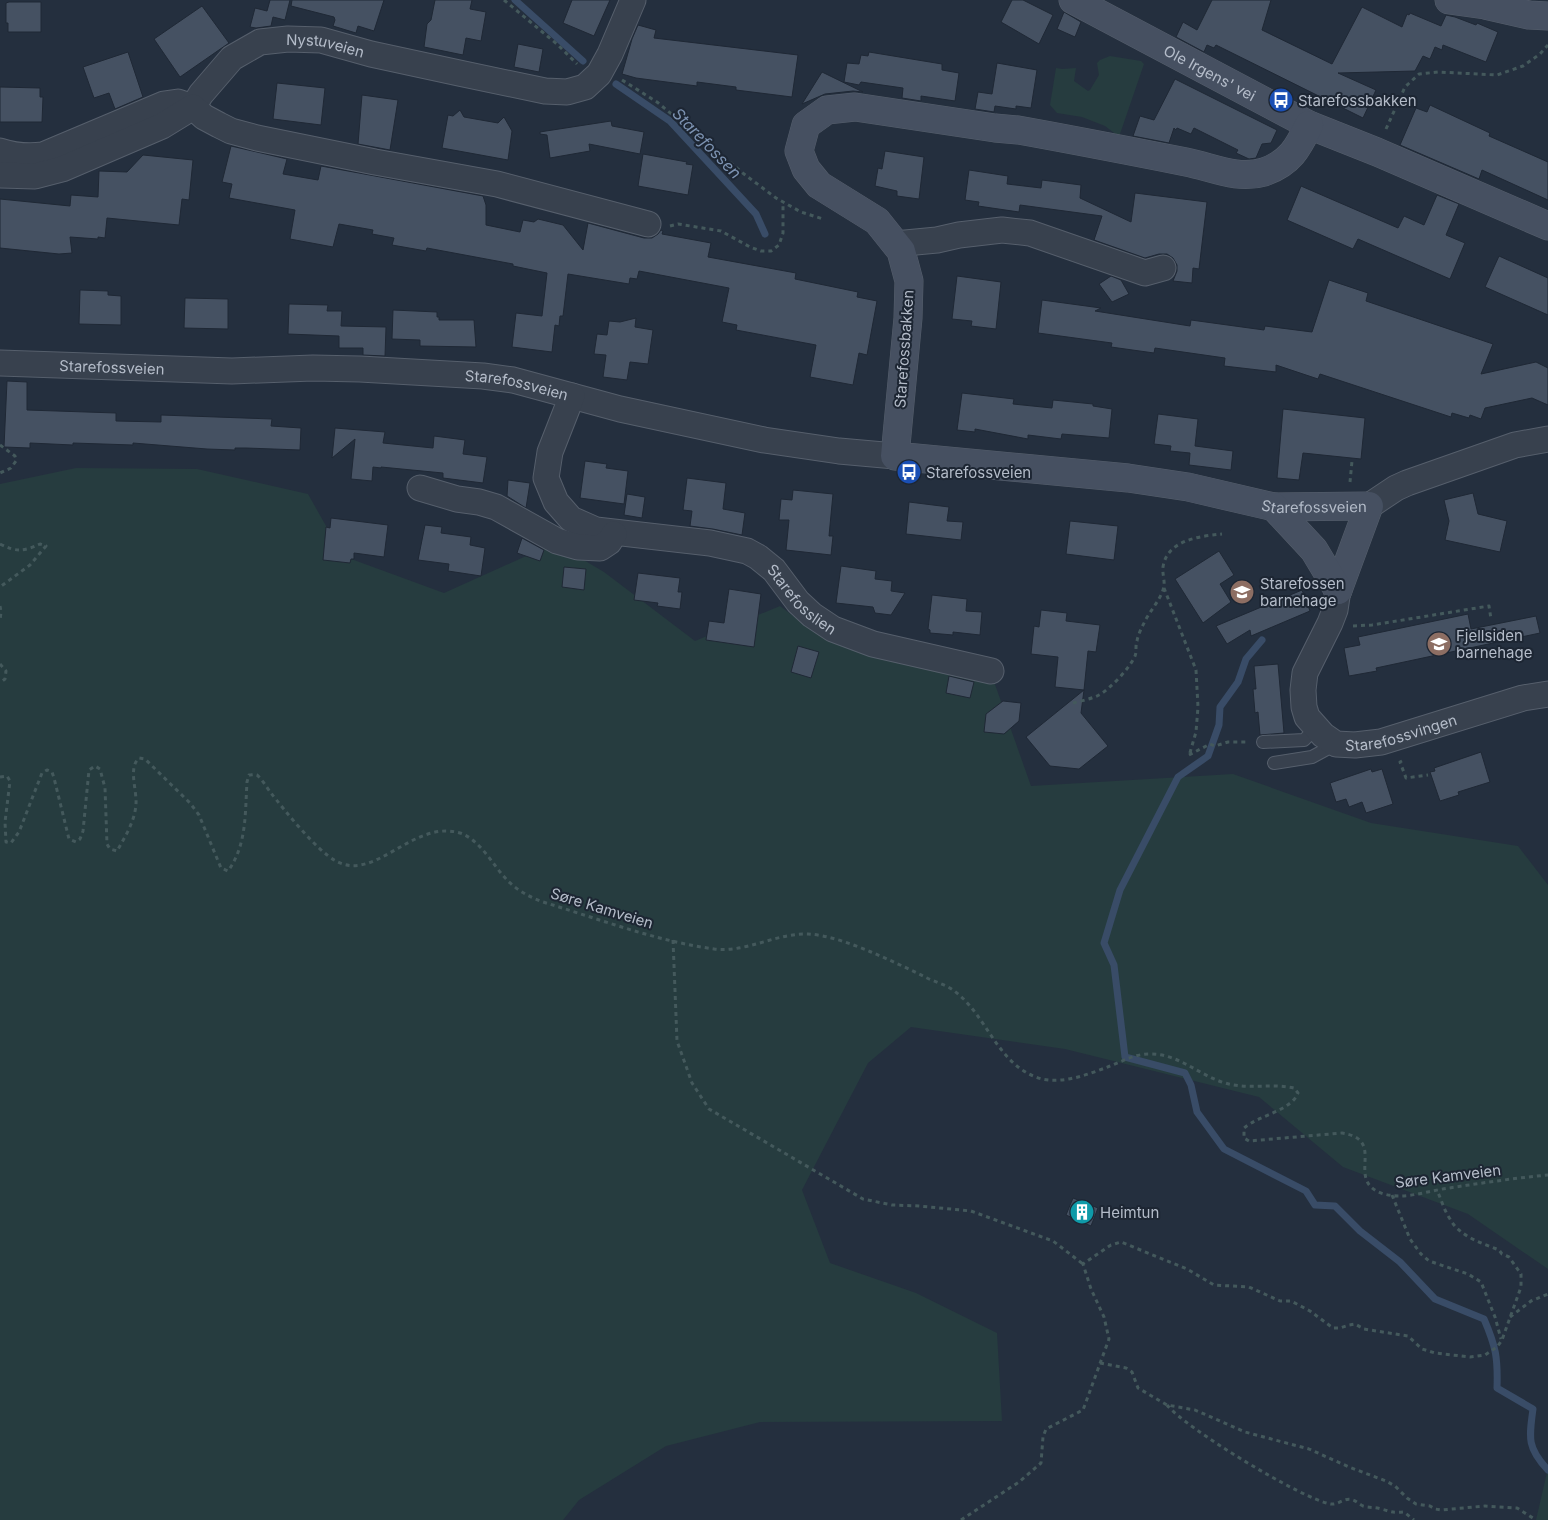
<svg xmlns="http://www.w3.org/2000/svg" width="1548" height="1520" viewBox="0 0 1548 1520" font-family="Inter,sans-serif">
	<style>
		.green { fill: #263c3f }
		.lines { fill: none; stroke-linecap: round; stroke-linejoin: round }
		.stream { stroke: #394c67; stroke-width: 7 }
		.building { fill: #455162; stroke: #1f2835 }
		.lane-casing { stroke: #565f6c; stroke-width: 14 }
		.street-casing { stroke: #565f6c; stroke-width: 27 }
		.secondary-casing { stroke: #565f6c; stroke-width: 29 }
		.path { stroke: #44595c; stroke-width: 3; stroke-dasharray: 4 4; stroke-linecap: butt }
		.lane { stroke: #38414e; stroke-width: 12 }
		.street { stroke: #38414e; stroke-width: 25 }
		.secondary { stroke: #465061; stroke-width: 28 }
		.labels { text-anchor: middle; dominant-baseline: central; stroke-width: 4; stroke-linejoin: round; paint-order: stroke }
		.street-label { font-size: 15px; fill: #b4bcc9; stroke: #1d2633 }
		.poi-label { font-size: 15px; fill: #b4bcc9; stroke: #1d2633; text-anchor: start }
		.water-label { font-size: 16px; font-style: italic; fill: #7c92b1; stroke: #1d2633 }
	</style>
	<rect width="100%" height="100%" fill="#242f3e"/>
	<!-- green -->
	<path class="green" d="M1110,56L1141,61L1144,64L1120,134L1118,136L1105,126L1082,117L1057,113L1050,105L1056,68L1062,69L1076,68L1074,81L1088,91L1090,90L1099,75L1097,63L1100,60Z
		M76,468L197,469L308,494L343,556L444,593L555,543L604,572L695,641L780,606L812,630L928,665L992,676L1031,786L1233,774L1371,823L1518,846L1548,885V1269L1468,1214L1343,1167L1259,1097L1065,1049L911,1027L868,1063L802,1190L830,1263L916,1293L997,1333L1002,1421L760,1422L666,1446L579,1500L563,1520H0V484Z
		M1548,1468V1520H1536Z"/>
	<g class="lines">
		<!-- stream -->
		<path class="stream" d="M515,0L583,61
			M616,84L670,121L756,214L765,234
			M1262,640L1246,659L1238,682L1220,707L1219,725L1208,756L1178,777L1120,890L1104,943L1114,965L1125,1057L1185,1073L1191,1085L1197,1112L1224,1149L1306,1191L1315,1205L1335,1206L1360,1231L1400,1262L1435,1299L1484,1319C1496,1347 1498,1358 1497,1388L1533,1409C1529,1438 1527,1448 1548,1470"/>
	</g>
	<!-- building -->
	<path class="building" d="M270,0H290L285,20L273,17L271,26L256,28L250,27L255,8L267,11Z
		M292,0H384L374,31L358,26L356,33L333,26L335,20L334,17L291,6Z
		M435,0H472L470,9L486,12L481,41L466,38L463,55L424,47L427,24L431,20Z
		M572,0H610L594,36L563,23Z
		M1012,0H1023L1053,15L1039,44L1001,22Z
		M1212,0H1271L1262,30L1332,64L1362,7L1402,27L1407,14L1409,15L1410,13L1441,26L1446,15L1455,17L1476,25L1477,23L1498,32L1486,62L1443,45L1442,50L1435,47L1430,59L1423,56L1415,71L1338,73L1376,90L1363,118L1216,45L1214,48L1207,45L1204,52L1176,37L1183,22L1197,30Z
		M9,2H41V32H8V23H6V3Z
		M202,6L229,43L180,77L154,39Z
		M1064,12L1081,22L1075,37L1057,29Z
		M638,25L656,30L654,38L798,55L792,97L736,90V87L697,82V86L636,78L622,74L632,39Z
		M518,44L543,49L539,72L514,67Z
		M128,52L143,97L115,109L109,93L94,98L83,67Z
		M869,52L942,64V70L959,73L955,101L921,96V101L902,98L903,88L861,82L859,85L844,82L847,63L859,64L861,55L868,56Z
		M997,63L1037,70L1031,108L1016,106V109L995,106L994,112L975,109L978,92L992,94Z
		M822,72L863,92L853,91L825,94L802,104Z
		M1175,79L1277,130L1271,143L1262,144L1256,158L1249,159L1236,153L1238,150L1194,128L1191,134L1177,128L1176,130L1174,128L1169,143L1133,136L1140,116L1154,120Z
		M277,83L325,88L321,125L273,119Z
		M0,87L40,88V97H43L42,122H0Z
		M362,95L398,100L390,150L358,144Z
		M1430,105L1490,133L1489,136L1548,162V200L1482,170L1479,179L1400,145L1416,108L1427,112Z
		M460,110L464,117L498,123L504,117L512,131L508,160L442,148L448,115L453,116Z
		M611,121L612,126L644,132L640,154L589,144L590,151L550,158L547,135L540,134V132L546,131Z
		M231,146L287,159L283,174L318,180L321,166L483,196L486,205V225L520,232L523,220L534,222L538,219L563,225L583,250L588,223L644,238H652L658,234L661,230L663,231L662,234L711,243L708,257L796,273L795,279L858,292L857,297L877,301L867,355L859,353L853,385L810,377L816,345L736,330L737,325L722,322L729,288L639,271L637,279L630,278L629,284L568,274L563,316H560L559,326L555,325L552,352L512,347L516,313L542,316L547,273L513,266V264L427,248L426,251L392,245L394,238L372,234L373,230L339,224L333,247L290,239L295,210L229,198L232,184L222,182Z
		M885,151L924,157L919,199L897,196V191L875,186L878,168L882,169Z
		M643,154L687,162L686,164L693,165L688,195L638,186Z
		M143,155L193,160L189,200L182,199L179,225L107,218L105,238L98,237V239L70,237L72,253L59,254L0,248V199L70,206L71,195L98,197L99,171L127,172Z
		M969,170L1008,176L1007,184L1041,188L1042,180L1081,185L1080,198L1131,222L1135,193L1207,202L1199,269L1193,268L1192,283L1173,281L1177,271V265L1173,258L1167,254H1159L1145,258L1094,240L1102,216L1020,205L1019,212L978,206L979,202L965,200Z
		M1301,186L1398,228L1404,216L1424,225L1437,195L1459,204L1446,235L1465,243L1450,279L1358,239L1353,249L1287,220Z
		M1499,256L1548,278V315L1485,287Z
		M957,276L1001,282L996,329L971,326L972,321L952,319Z
		M1111,276L1121,280L1129,294L1112,302L1099,284Z
		M1329,280L1368,293L1366,301L1493,344L1481,374L1536,362L1548,368V405L1532,398L1485,408L1481,419L1470,415L1469,418L1452,413L1451,417L1320,374L1318,379L1276,365V372L1224,366L1225,358L1155,348L1154,353L1111,347L1112,343L1038,333L1042,300L1101,308L1095,311L1190,326L1191,320L1264,330L1265,326L1312,332Z
		M80,290L108,291V295L121,296V325L79,324Z
		M185,298L228,299V329L184,328Z
		M289,304L328,305L327,311H342L341,326L386,327L385,356L363,355V348H339V336L288,334Z
		M393,310L437,312V317H439V320H474L476,347L420,346V340L392,339Z
		M636,318L635,327L653,330L648,364L630,362L627,380L603,377L606,355L594,354L597,334L607,335L609,321L620,322Z
		M7,381L27,382V410L116,413V421L161,422V415L272,419L271,426L301,428L300,450L246,448H235V450L207,449L133,443V445L73,443V445L30,443V448L4,447Z
		M962,393L1014,399L1013,404L1052,408L1053,400L1093,404V406L1112,409L1109,438L1062,434L1061,439L1028,435V439L975,429V432L957,430Z
		M1283,409L1365,418L1361,459L1303,453L1299,480L1277,478Z
		M1158,414L1198,419L1195,446L1233,451L1231,470L1189,465L1190,453L1170,451L1171,446L1154,444Z
		M335,428L385,432L383,443L433,448L434,436L465,440L463,454L487,457L483,483L443,478V473L381,467V468L373,467L372,481L351,479L355,439L332,458Z
		M585,461L607,464L606,468L628,471L624,504L580,498Z
		M687,478L726,483L723,509L745,513L742,535L713,529L690,526L692,511L683,510Z
		M508,480L530,483L526,508L507,496Z
		M793,490L833,494L829,536H833L831,555L786,550L789,520H779L781,499L792,500Z
		M1473,493L1478,514L1507,521L1500,552L1445,540L1449,521L1444,500Z
		M627,494L645,497L642,518L624,515Z
		M909,502L949,507L947,521L963,522L961,540L906,534Z
		M331,518L388,525L384,557L354,553V559H351L350,563L323,560L326,527L330,528Z
		M1070,521L1118,526L1114,560L1066,554Z
		M425,525L442,527L441,533L471,537L470,545L485,548L481,576L448,571L449,564L418,560Z
		M522,538L544,550L540,561L517,553Z
		M1219,551L1234,575L1220,584L1231,602L1203,623L1175,579Z
		M841,566L876,571L875,579L892,581L891,591L905,593L891,615L875,613L873,607L836,603Z
		M564,567L586,569L584,590L562,587Z
		M638,573L680,578L678,592H682L680,609L657,606L658,603L634,600Z
		M729,589L761,594L754,647L706,640L709,621L724,623Z
		M1302,590L1310,611L1251,636L1250,630L1227,644L1216,626Z
		M932,595L967,599L966,611L982,612L980,635L953,632V635L930,633V630L928,629Z
		M1041,610L1067,613L1066,621L1100,625L1096,652L1088,651L1084,690L1055,687L1058,657L1031,654L1034,626L1039,627Z
		M1468,614L1471,629L1536,616L1540,633L1376,668L1377,671L1349,676L1344,648L1360,645L1358,637Z
		M798,646L819,652L811,678L791,672Z
		M1278,664L1284,733L1260,735L1258,712L1255,713L1253,689H1256L1254,666Z
		M949,676L974,682L970,698L946,693Z
		M1084,690L1081,713L1108,746L1079,769L1050,766L1026,737Z
		M1003,701L1021,703L1019,721L1004,734L984,732L986,714Z
		M1481,752L1490,782L1458,792L1459,795L1440,801L1430,772L1435,771L1434,768Z
		M1371,769L1372,772L1382,769L1393,804L1366,813L1362,802L1349,807L1346,799L1336,802L1330,783Z
		M1073,1198L1098,1208L1091,1226L1066,1215Z"/>
	<g class="lines">
		<defs>
			<path id="lane" d="M1263,742L1304,740L1316,728
				M1274,763L1312,757L1336,744"/>
			<g id="street">
				<path id="s1" d="M0,151C15,156 27,157 43,155L164,104L178,102L193,107L201,94L232,58L260,42L288,39L321,40L371,54L459,73L545,91L567,92L585,87L599,74L610,54L633,0"/>
				<path d="M0,175L35,176L62,169L162,126L193,107L204,117L219,125L231,131L257,138L375,162L497,184L648,224"/>
				<path d="M895,244L937,240L959,235L1002,230L1030,233L1145,273L1163,268"/>
				<path id="s2" d="M0,363L232,371L313,368L360,369L483,376L513,380L620,409L764,440L839,451L895,456"/>
				<path id="s3" d="M572,396L550,452L546,478L556,502L571,519L596,530L710,543L747,551L758,557L774,570L798,602L812,615L833,629L873,644L991,671"/>
				<path d="M420,488L457,499L479,502L496,507L557,541L578,547L600,548L609,542L614,534"/>
				<path d="M1369,506L1396,488L1407,483L1515,445L1548,439"/>
				<path id="s4" d="M1338,590L1335,610L1330,623L1305,673L1303,690L1304,707L1307,717L1323,735L1336,744L1355,745L1381,742L1523,698L1548,694"/>
			</g>
			<g id="secondary">
				<path id="s5" d="M1073,0L1309,125L1377,152L1548,226"/>
				<path d="M1449,0L1485,5L1529,15L1548,16"/>
				<path id="s6" d="M1309,125C1298,148 1290,163 1264,172C1237,180 1212,167 1186,162C1130,151 1074,140 1018,130L995,128L855,107L827,110L806,125L799,151L806,169L819,185L877,221L901,251L909,281L908,318L895,456L1128,478L1188,487L1274,507L1369,506L1338,590"/>
				<path d="M1274,507L1314,550L1338,590"/>
			</g>
		</defs>
		<!-- lane casing -->
		<use href="#lane" class="lane-casing"/>
		<!-- street casing -->
		<use href="#street" class="street-casing"/>
		<!-- secondary casing -->
		<use href="#secondary" class="secondary-casing"/>
		<!-- path -->
		<path class="path" d="M504,0L558,45L577,64
			M622,80L657,102L744,174L776,198L801,212L823,219
			M1386,129L1405,87L1419,74L1438,72L1497,75L1523,66L1540,54L1548,45
			M670,226L678,224L721,231L750,247L761,251H771L779,245L783,233V203
			M0,445L15,456L16,461L11,468L0,473
			M1350,482L1352,461
			M0,544C16,552 23,552 40,544L46,546L30,565L0,587
			M1164,588L1196,670L1198,707L1196,732L1189,756
			M0,606L1,612L0,621
			M1353,626L1372,625L1489,606L1491,619
			M0,664L6,671L5,679L0,683
			M1073,703C1081,701 1091,699 1099,695C1110,689 1130,668 1135,656C1137,651 1135,646 1137,641C1138,635 1141,629 1144,623C1149,612 1159,602 1163,590C1166,582 1162,575 1163,567C1167,540 1200,536 1222,534
			M1189,755L1210,744L1215,746L1228,742H1247
			M1402,761L1400,762L1406,778L1428,775
			M0,777L7,776L10,781L5,822L6,842L11,843L19,832L42,773L47,770L52,772L54,778L69,839L76,842L80,839L83,831L89,770L95,766L100,769L105,788L107,844L110,849L117,851C125,837 135,821 136,804C137,790 128,768 139,758L145,759L190,803L199,815L221,868L228,871C247,845 245,813 247,782L249,775C252,775 254,774 257,775C262,779 267,788 271,793C285,811 317,851 336,861C375,883 413,819 460,833C481,840 493,866 508,881C518,891 530,897 543,902C599,919 656,941 714,949C746,953 776,933 808,934C828,935 852,944 871,952C890,960 909,969 927,978C936,982 946,985 953,990C988,1015 997,1067 1042,1079C1063,1084 1090,1074 1110,1066C1123,1061 1135,1054 1149,1054C1178,1053 1198,1075 1225,1083C1248,1090 1271,1083 1294,1088L1298,1093C1291,1111 1259,1115 1244,1128V1138L1249,1141L1342,1133C1382,1139 1354,1170 1371,1187C1378,1194 1390,1196 1400,1196C1415,1196 1433,1190 1449,1188C1482,1183 1515,1178 1548,1175
			M673,940L677,1041L692,1083L709,1109L863,1199L892,1205L919,1206L971,1211L1053,1241L1083,1264
			M1392,1195L1410,1239L1421,1254L1429,1261L1468,1274L1481,1282L1495,1317L1501,1339
			M1510,1317L1531,1301L1548,1294
			M1100,1363L1126,1368L1132,1372L1138,1388L1167,1405L1195,1410L1245,1432L1309,1449L1349,1467L1386,1481L1395,1486L1407,1498L1416,1504L1430,1506L1435,1509L1442,1510L1485,1506L1517,1508L1536,1520
			M1167,1405C1184,1427 1303,1500 1331,1504C1339,1505 1344,1497 1353,1500C1356,1501 1359,1504 1363,1506C1369,1508 1375,1507 1381,1509C1393,1512 1391,1513 1404,1512L1414,1520
			M961,1520L1019,1482L1041,1463L1043,1437L1046,1429L1083,1410L1109,1339L1104,1317L1091,1289L1083,1264L1111,1245L1121,1242L1187,1269L1214,1285L1249,1287L1280,1301H1291L1310,1311L1333,1328H1340L1349,1325L1355,1324L1364,1329L1408,1336L1422,1349L1435,1353L1470,1357L1485,1355L1497,1347L1502,1340L1521,1287V1274L1509,1257L1502,1254L1499,1250C1482,1243 1460,1237 1450,1219C1444,1210 1441,1199 1437,1190"/>
		<!-- lane -->
		<use href="#lane" class="lane"/>
		<!-- street -->
		<use href="#street" class="street"/>
		<!-- secondary -->
		<use href="#secondary" class="secondary"/>
	</g>
	<!-- icons -->
	<defs>
		<symbol id="bus-disc" viewBox="-11 -11 22 22"><circle r="9.5" fill="#1a4fb4" stroke="#1d2633"/><path d="M-5-6H5V4H4V6H2V4H-2V6H-4V4H-5ZM-3.5-4V0h7V-4ZM-3.5 1.2v1.5H-2V1.2ZM2 1.2v1.5H3.5V1.2Z" fill="#fff"/></symbol>
		<symbol id="school-disc" viewBox="-11 -11 22 22"><circle r="9.5" fill="#8d6e63" stroke="#1d2633"/><path d="M0-5L7-2L0 1L-7-2ZM-4 1L0 2.5L4 1V4Q0 6-4 4Z" fill="#fff"/></symbol>
		<symbol id="building-disc" viewBox="-11 -11 22 22"><circle r="9.5" fill="#0f9aa8" stroke="#1d2633"/><path d="M-4-6H4V6H1V3H-1V6H-4ZM-2.5-4.3h1.7v1.8h-1.7ZM.8-4.3h1.7v1.8H.8ZM-2.5-1h1.7V.8h-1.7ZM.8-1h1.7V.8H.8Z" fill="#fff"/></symbol>
	</defs>
	<g fill-rule="evenodd">
		<use href="#bus-disc" x="1267" y="86" width="28" height="28"/>
		<use href="#bus-disc" x="895" y="458" width="28" height="28"/>
		<use href="#school-disc" x="1228" y="578" width="28" height="28"/>
		<use href="#school-disc" x="1425" y="630" width="28" height="28"/>
		<use href="#building-disc" x="1068" y="1198" width="28" height="28"/>
	</g>
	<g class="labels">
		<!-- street labels -->
		<g class="street-label">
			<text stroke="none"><textPath href="#s1" startOffset="366">Nystuveien</textPath></text>
			<text stroke="none"><textPath href="#s5" startOffset="155">Ole Irgens' vei</textPath></text>
			<text transform="translate(904 349) rotate(-86)">Starefossbakken</text>
			<text stroke="none"><textPath href="#s2" startOffset="112">Starefossveien</textPath></text>
			<text stroke="none"><textPath href="#s2" startOffset="518">Starefossveien</textPath></text>
			<text stroke="none"><textPath href="#s6" startOffset="1340">Starefossveien</textPath></text>
			<text stroke="none"><textPath href="#s3" startOffset="389">Starefosslien</textPath></text>
			<text stroke="none"><textPath href="#s4" startOffset="241">Starefossvingen</textPath></text>
			<text transform="translate(602 908) rotate(17)">Søre Kamveien</text>
			<text transform="translate(1448 1176) rotate(-7)">Søre Kamveien</text>
		</g>
		<!-- poi labels -->
		<g class="poi-label">
			<text x="1298" y="100">Starefossbakken</text>
			<text x="926" y="472">Starefossveien</text>
			<text x="1260" y="583">Starefossen<tspan x="1260" dy="17">barnehage</tspan></text>
			<text x="1456" y="635">Fjellsiden<tspan x="1456" dy="17">barnehage</tspan></text>
			<text x="1100" y="1212">Heimtun</text>
		</g>
		<!-- water labels -->
		<g class="water-label">
			<text transform="translate(707 143) rotate(46)">Starefossen</text>
		</g>
	</g>
</svg>
